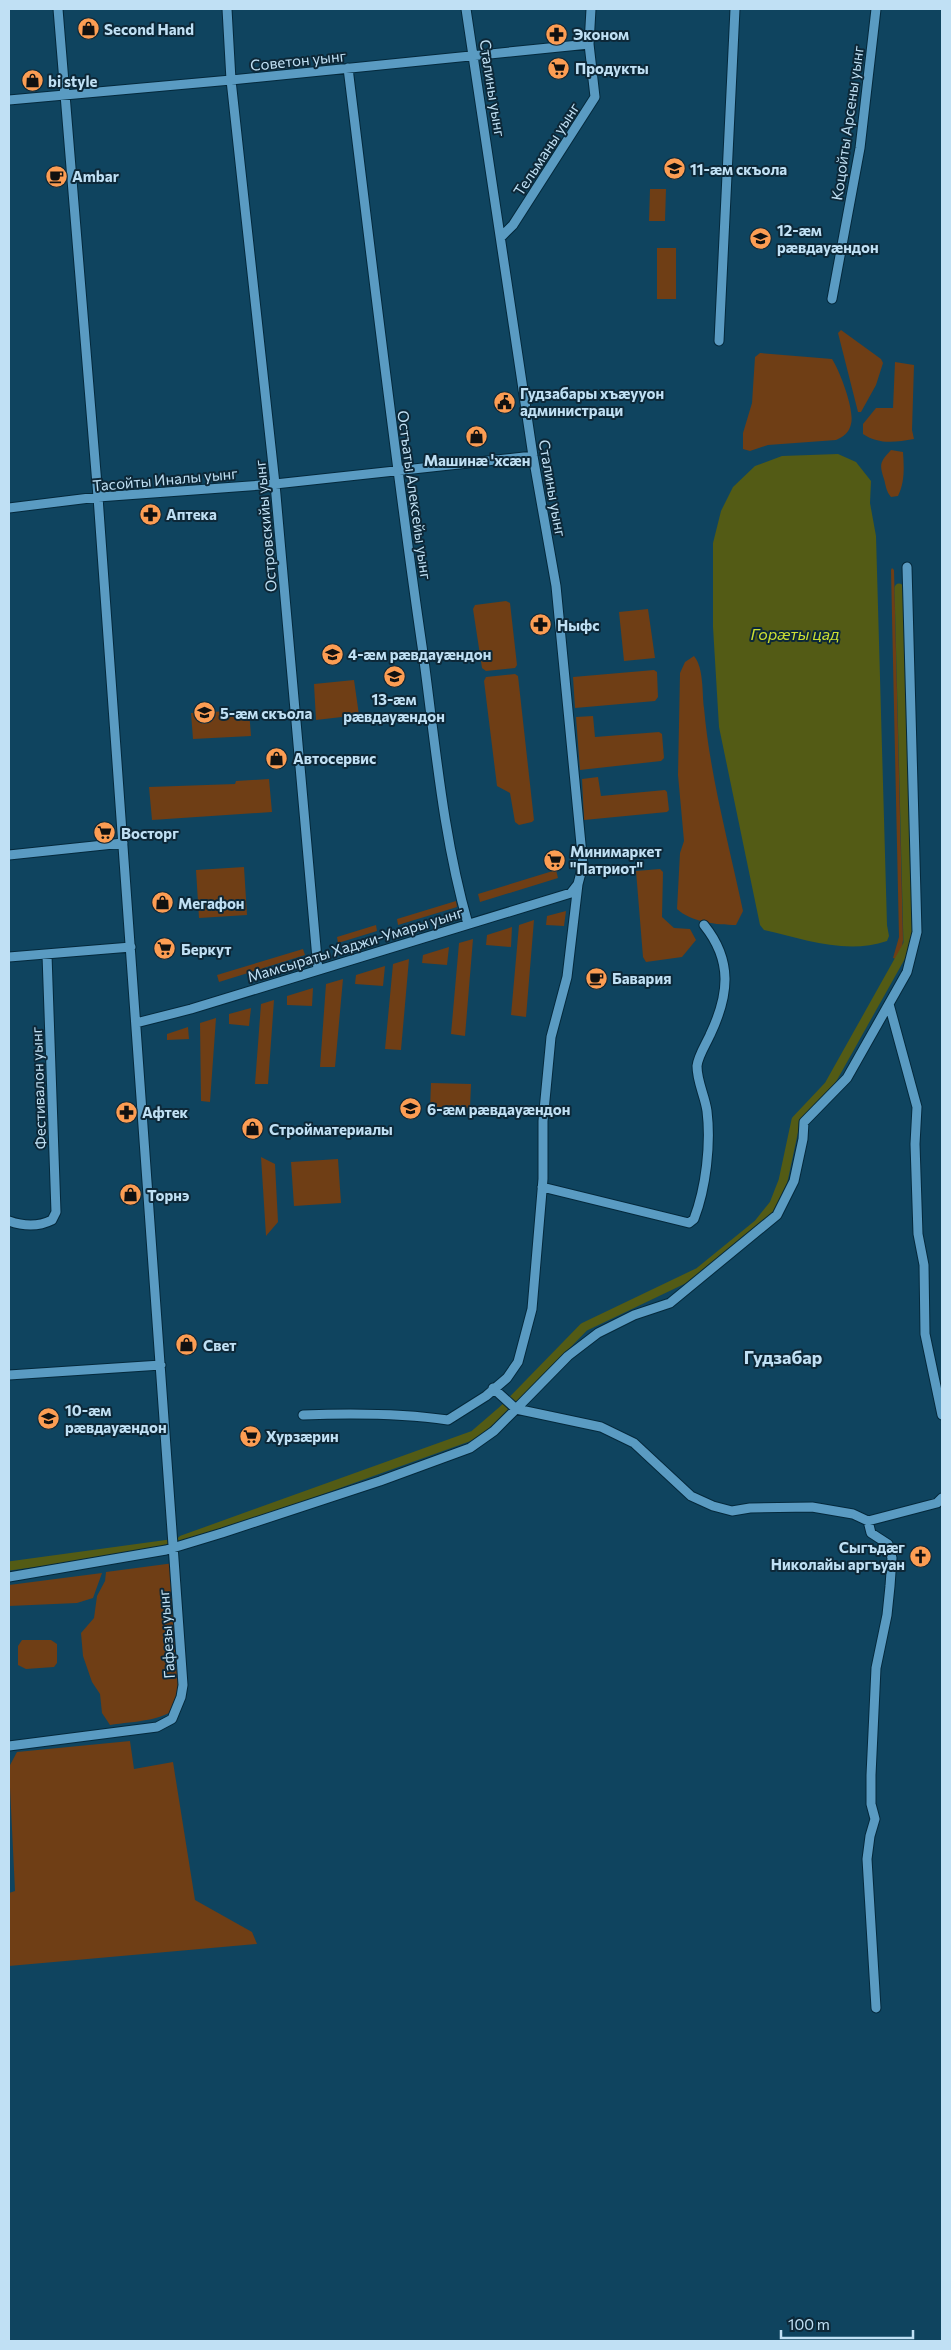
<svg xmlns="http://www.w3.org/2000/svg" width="951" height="2350" viewBox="0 0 951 2350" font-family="Commissioner,sans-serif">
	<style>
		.green { fill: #6f3e15 }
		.water { fill: #535b15 }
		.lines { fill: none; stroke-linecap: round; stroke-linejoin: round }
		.canal { stroke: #535b15; stroke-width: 9 }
		.minor-casing { stroke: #04293c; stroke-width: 11 }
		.minor { stroke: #5a9bc2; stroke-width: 9 }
		.labels { text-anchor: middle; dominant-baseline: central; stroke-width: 4; stroke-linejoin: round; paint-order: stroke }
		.poi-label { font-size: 15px; font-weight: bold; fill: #c0e0f4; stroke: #0d2838; text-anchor: start }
		.street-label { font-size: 15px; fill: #c0e0f4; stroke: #0d2838 }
		.water-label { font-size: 16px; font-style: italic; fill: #cce033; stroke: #0d2838 }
		.quarter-label { font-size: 18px; font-weight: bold; fill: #c0e0f4; stroke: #0d2838 }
	</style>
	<rect width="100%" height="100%" fill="#0f445f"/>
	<!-- green -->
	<path class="green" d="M650,189H666L665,221H649Z
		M657,248H676V299H657Z
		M841,330L881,359L883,363L876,385L861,412H858L838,333Z
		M760,353L832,359C840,371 855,411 851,424C849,433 843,437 836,440L768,445L750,451L743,449V433L752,403L755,357Z
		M895,362L914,365L912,430L914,439C896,442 879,445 863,434V424L876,408H893Z
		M891,450L903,452C904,467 905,482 898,496L891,497C886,491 886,486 884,479C879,464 880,462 891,450Z
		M892,568L894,570L903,940L902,948L896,959L893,958L899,937L891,570Z
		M506,601L510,603L517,665L515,668L486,671L482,668L473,609L475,605Z
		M648,609L655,658L624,661L619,612Z
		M694,656C704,668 702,693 704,708C710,776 729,844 743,911L736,925C717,925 691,922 677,909L680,853L684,841L678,775L680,673L685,662Z
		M654,670L657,672L658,697L655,701L575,708L573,677Z
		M515,674L518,676L534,820L532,822L519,825L515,822L510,793L497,786L484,681L486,677Z
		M354,680L359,715L316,720L314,684Z
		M249,710L251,736L193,739L191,713Z
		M593,716L595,737L659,732L662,734L664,758L661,761L580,770L576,717Z
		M598,777L601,796L665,790L667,792L669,810L667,812L584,820L582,779Z
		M269,779L272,812L152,820L149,787L235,784L236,781Z
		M244,867L247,915L199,918L196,870Z
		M660,869L663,872L662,917L674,928L690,929L696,940L682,957L646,962L643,957L636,871Z
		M556,870L558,878L480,902L478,894Z
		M456,901L457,907L398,925L397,919Z
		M566,911L564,926L546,925L547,916Z
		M534,920L526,1017L511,1015L519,925Z
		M376,925L377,931L338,943L337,937Z
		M512,927L511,947L486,945L487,935Z
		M473,939L465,1036L451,1034L459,943Z
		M449,947L447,965L422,963L423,955Z
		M303,949L305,955L219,982L217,975Z
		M409,959L401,1050L385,1049L393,964Z
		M385,966L383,986L355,984L356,975Z
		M343,979L335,1067H320L326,984Z
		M313,988L312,1006L287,1005V996Z
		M274,1000L268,1084H255L261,1004Z
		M251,1008L249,1026L229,1024V1014Z
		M216,1018L210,1102L201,1101L200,1023Z
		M188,1027L189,1039L167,1040V1034Z
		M431,1083L471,1084L470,1108L430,1110Z
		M261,1157L275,1164L278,1222L266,1236Z
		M338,1159L341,1203L294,1206L291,1162Z
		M174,1563L179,1570L187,1686C186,1691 186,1697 184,1701C168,1722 134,1721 110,1725L102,1713L100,1694L92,1682L83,1656L81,1633L94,1618L97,1596L105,1581L106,1572Z
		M102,1573L93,1598L77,1603L9,1606V1585Z
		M22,1640H51L57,1644V1663L54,1667L26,1669L18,1665V1646Z
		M130,1741L134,1769L173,1762L195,1900L252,1932L257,1944L9,1966V1893L15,1891L9,1767L17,1752Z"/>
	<!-- water -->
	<path class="water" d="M838,454L856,462L871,481L870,503L876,536L887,925L889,936L887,941C846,955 804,939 764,930L760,925L719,727L713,627V543L721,511L733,487L755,466L782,456Z"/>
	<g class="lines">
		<!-- canal -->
		<path class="canal" d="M182,1540L474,1435L503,1410L584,1327L699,1272L758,1224L774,1204L783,1181L796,1120L829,1085L908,944L899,588
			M9,1566L170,1544"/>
		<defs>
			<path id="minor" d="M227,9L231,80L275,484L318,970
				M348,68C372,261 394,454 422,646C435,739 442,833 468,924
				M9,100L231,80L589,44
				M501,237L513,225L595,97L589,44L591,9
				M832,299L860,148L876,9
				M719,341L735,9
				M9,508L98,497L275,484L533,456
				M9,855L123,843
				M9,957L131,947
				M889,1004L917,1107L915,1144L918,1234L924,1265L925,1334L942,1415
				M136,1023L191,1009L571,893L578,884
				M542,1187L689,1223L694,1219C706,1188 711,1144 707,1111C705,1096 697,1082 697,1066C698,1056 706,1044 710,1035C729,995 733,961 704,925
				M9,1221C23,1226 38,1227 52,1220L56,1212L47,955
				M9,1375L161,1365
				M516,1409L568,1356L598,1333L634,1315L670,1303L777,1215L794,1181L803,1139L804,1122L847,1078L907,972L917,932L907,567
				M516,1409L601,1427L634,1443L691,1496L713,1506L732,1511L750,1508L812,1507L853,1514L868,1521L871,1533L888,1544L892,1558L890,1586L887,1615L876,1668L871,1775V1804L875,1819L870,1836L867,1859L876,2008
				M303,1415C352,1413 399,1413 448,1420L486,1396L507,1378L518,1362L532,1309L543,1179V1121L551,1037L567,977L578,884L583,865L556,586L533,456L466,9
				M868,1521L937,1503L942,1498
				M9,1577L166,1550L222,1533L380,1481L470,1448L494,1431L516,1409L493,1388
				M9,1746L157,1727L172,1719L181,1697L183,1685L98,497L58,9"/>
		</defs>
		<!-- minor casing -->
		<use href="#minor" class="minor-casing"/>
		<!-- minor -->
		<use href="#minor" class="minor"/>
	</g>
	<!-- icons -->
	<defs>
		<symbol id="shop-disc" viewBox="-11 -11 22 22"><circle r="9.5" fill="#fc9d53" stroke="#0d2838"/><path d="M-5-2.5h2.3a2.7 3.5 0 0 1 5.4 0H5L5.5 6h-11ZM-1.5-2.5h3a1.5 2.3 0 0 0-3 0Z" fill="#111"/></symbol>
		<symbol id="pharmacy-disc" viewBox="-11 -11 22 22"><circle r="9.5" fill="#fc9d53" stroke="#0d2838"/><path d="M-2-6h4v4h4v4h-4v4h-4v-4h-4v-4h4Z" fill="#111"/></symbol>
		<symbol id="supermarket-disc" viewBox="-11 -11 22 22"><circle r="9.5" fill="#fc9d53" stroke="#0d2838"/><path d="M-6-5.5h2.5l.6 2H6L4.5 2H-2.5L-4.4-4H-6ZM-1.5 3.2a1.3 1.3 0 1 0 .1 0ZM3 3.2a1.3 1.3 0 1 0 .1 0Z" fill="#111"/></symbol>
		<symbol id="school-disc" viewBox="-11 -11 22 22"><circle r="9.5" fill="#fc9d53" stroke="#0d2838"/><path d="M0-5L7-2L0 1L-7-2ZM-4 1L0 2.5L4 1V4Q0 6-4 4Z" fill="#111"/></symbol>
		<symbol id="cafe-disc" viewBox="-11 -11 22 22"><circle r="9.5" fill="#fc9d53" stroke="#0d2838"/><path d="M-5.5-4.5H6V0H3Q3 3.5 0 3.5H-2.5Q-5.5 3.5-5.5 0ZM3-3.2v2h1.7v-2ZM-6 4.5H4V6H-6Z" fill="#111"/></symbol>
		<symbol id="civic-disc" viewBox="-11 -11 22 22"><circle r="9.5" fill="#fc9d53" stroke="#0d2838"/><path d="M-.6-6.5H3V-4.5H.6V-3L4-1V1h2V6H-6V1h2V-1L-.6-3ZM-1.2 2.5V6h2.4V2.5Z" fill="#111"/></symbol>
		<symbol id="church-disc" viewBox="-11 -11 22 22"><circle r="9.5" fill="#fc9d53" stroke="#0d2838"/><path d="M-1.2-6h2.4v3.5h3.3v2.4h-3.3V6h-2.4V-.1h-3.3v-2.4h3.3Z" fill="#111"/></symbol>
	</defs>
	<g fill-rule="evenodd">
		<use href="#shop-disc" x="76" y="16" width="25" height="25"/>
		<use href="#pharmacy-disc" x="544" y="22" width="25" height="25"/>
		<use href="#supermarket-disc" x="546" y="56" width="25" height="25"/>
		<use href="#shop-disc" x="20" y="68" width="25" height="25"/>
		<use href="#school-disc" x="662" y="156" width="25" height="25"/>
		<use href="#cafe-disc" x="44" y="164" width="25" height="25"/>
		<use href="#school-disc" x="748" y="226" width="25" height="25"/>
		<use href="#civic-disc" x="492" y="390" width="25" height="25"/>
		<use href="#shop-disc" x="464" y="424" width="25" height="25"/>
		<use href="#pharmacy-disc" x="138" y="502" width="25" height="25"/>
		<use href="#pharmacy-disc" x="528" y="612" width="25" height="25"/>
		<use href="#school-disc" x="320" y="642" width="25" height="25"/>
		<use href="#school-disc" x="382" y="664" width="25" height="25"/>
		<use href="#school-disc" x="192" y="700" width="25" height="25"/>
		<use href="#shop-disc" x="264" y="746" width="25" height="25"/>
		<use href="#supermarket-disc" x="92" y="820" width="25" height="25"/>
		<use href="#supermarket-disc" x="542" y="848" width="25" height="25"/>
		<use href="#shop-disc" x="150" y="890" width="25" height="25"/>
		<use href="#supermarket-disc" x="152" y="936" width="25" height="25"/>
		<use href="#cafe-disc" x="584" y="966" width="25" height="25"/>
		<use href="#school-disc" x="398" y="1096" width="25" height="25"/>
		<use href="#pharmacy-disc" x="114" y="1100" width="25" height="25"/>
		<use href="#shop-disc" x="240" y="1116" width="25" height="25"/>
		<use href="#shop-disc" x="118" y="1182" width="25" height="25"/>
		<use href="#shop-disc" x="174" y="1332" width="25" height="25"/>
		<use href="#school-disc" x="36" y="1406" width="25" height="25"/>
		<use href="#supermarket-disc" x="238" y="1424" width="25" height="25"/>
		<use href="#church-disc" x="908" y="1544" width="25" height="25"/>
	</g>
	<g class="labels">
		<!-- poi labels -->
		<g class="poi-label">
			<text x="104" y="29">Second Hand</text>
			<text x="573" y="34">Эконом</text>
			<text x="575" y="68">Продукты</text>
			<text x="48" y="81">bi style</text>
			<text x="690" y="169">11-æм скъола</text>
			<text x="72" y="176">Ambar</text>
			<text x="777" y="230">12-æм<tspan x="777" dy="17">рӕвдауӕндон</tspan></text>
			<text x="520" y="393">Гудзабары хъæууон<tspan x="520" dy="17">администраци</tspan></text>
			<text x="477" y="460" text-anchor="middle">Машинæ 'хсæн</text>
			<text x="166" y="514">Аптека</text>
			<text x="557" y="625">Ныфс</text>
			<text x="348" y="654">4-æм рӕвдауӕндон</text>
			<text x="394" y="699" text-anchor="middle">13-æм<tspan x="394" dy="17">рӕвдауӕндон</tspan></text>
			<text x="220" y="713">5-æм скъола</text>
			<text x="293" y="758">Автосервис</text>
			<text x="121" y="833">Восторг</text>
			<text x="570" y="851">Минимаркет<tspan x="570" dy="17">"Патриот"</tspan></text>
			<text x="178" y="903">Мегафон</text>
			<text x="181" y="949">Беркут</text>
			<text x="612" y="978">Бавария</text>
			<text x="427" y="1109">6-æм рӕвдауӕндон</text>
			<text x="142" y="1112">Афтек</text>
			<text x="269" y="1129">Стройматериалы</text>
			<text x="147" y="1195">Торнэ</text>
			<text x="203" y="1345">Свет</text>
			<text x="65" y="1410">10-æм<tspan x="65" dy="17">рӕвдауӕндон</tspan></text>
			<text x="266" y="1436">Хурзæрин</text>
			<text x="905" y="1547" text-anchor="end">Сыгъдæг<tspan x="905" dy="17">Николайы аргъуан</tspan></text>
		</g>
		<!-- street labels -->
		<g class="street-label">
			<text transform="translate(298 60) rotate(-6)">Советон уынг</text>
			<text transform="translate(493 88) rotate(81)">Сталины уынг</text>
			<text transform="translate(847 123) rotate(-82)">Коцойты Арсены уынг</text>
			<text transform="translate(546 149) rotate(-57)">Тельманы уынг</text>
			<text transform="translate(165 479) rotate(-5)">Тасойты Иналы уынг</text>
			<text transform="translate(553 488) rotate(80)">Сталины уынг</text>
			<text transform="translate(415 495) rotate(82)">Остъаты Алексейы уынг</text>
			<text transform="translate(265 526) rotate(-95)">Островскийы уынг</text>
			<text transform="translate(355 944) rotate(-17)">Мамсыраты Хаджи-Умары уынг</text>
			<text transform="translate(38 1088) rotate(-92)">Фестивалон уынг</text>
			<text transform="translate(166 1634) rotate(-94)">Гафезы уынг</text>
		</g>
		<!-- water labels -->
		<g class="water-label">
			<text x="795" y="633">Горӕты цад</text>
		</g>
		<!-- quarter labels -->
		<g class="quarter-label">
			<text x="783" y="1357">Гудзабар</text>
		</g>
	</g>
	<!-- border -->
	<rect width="951" height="2350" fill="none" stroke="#c0e0f4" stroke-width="20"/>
	<!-- scale -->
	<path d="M781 2330v8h132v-8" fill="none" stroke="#c0e0f4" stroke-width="2.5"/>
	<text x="788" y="2330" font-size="15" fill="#c0e0f4" stroke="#0d2838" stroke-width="4" paint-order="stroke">100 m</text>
</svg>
